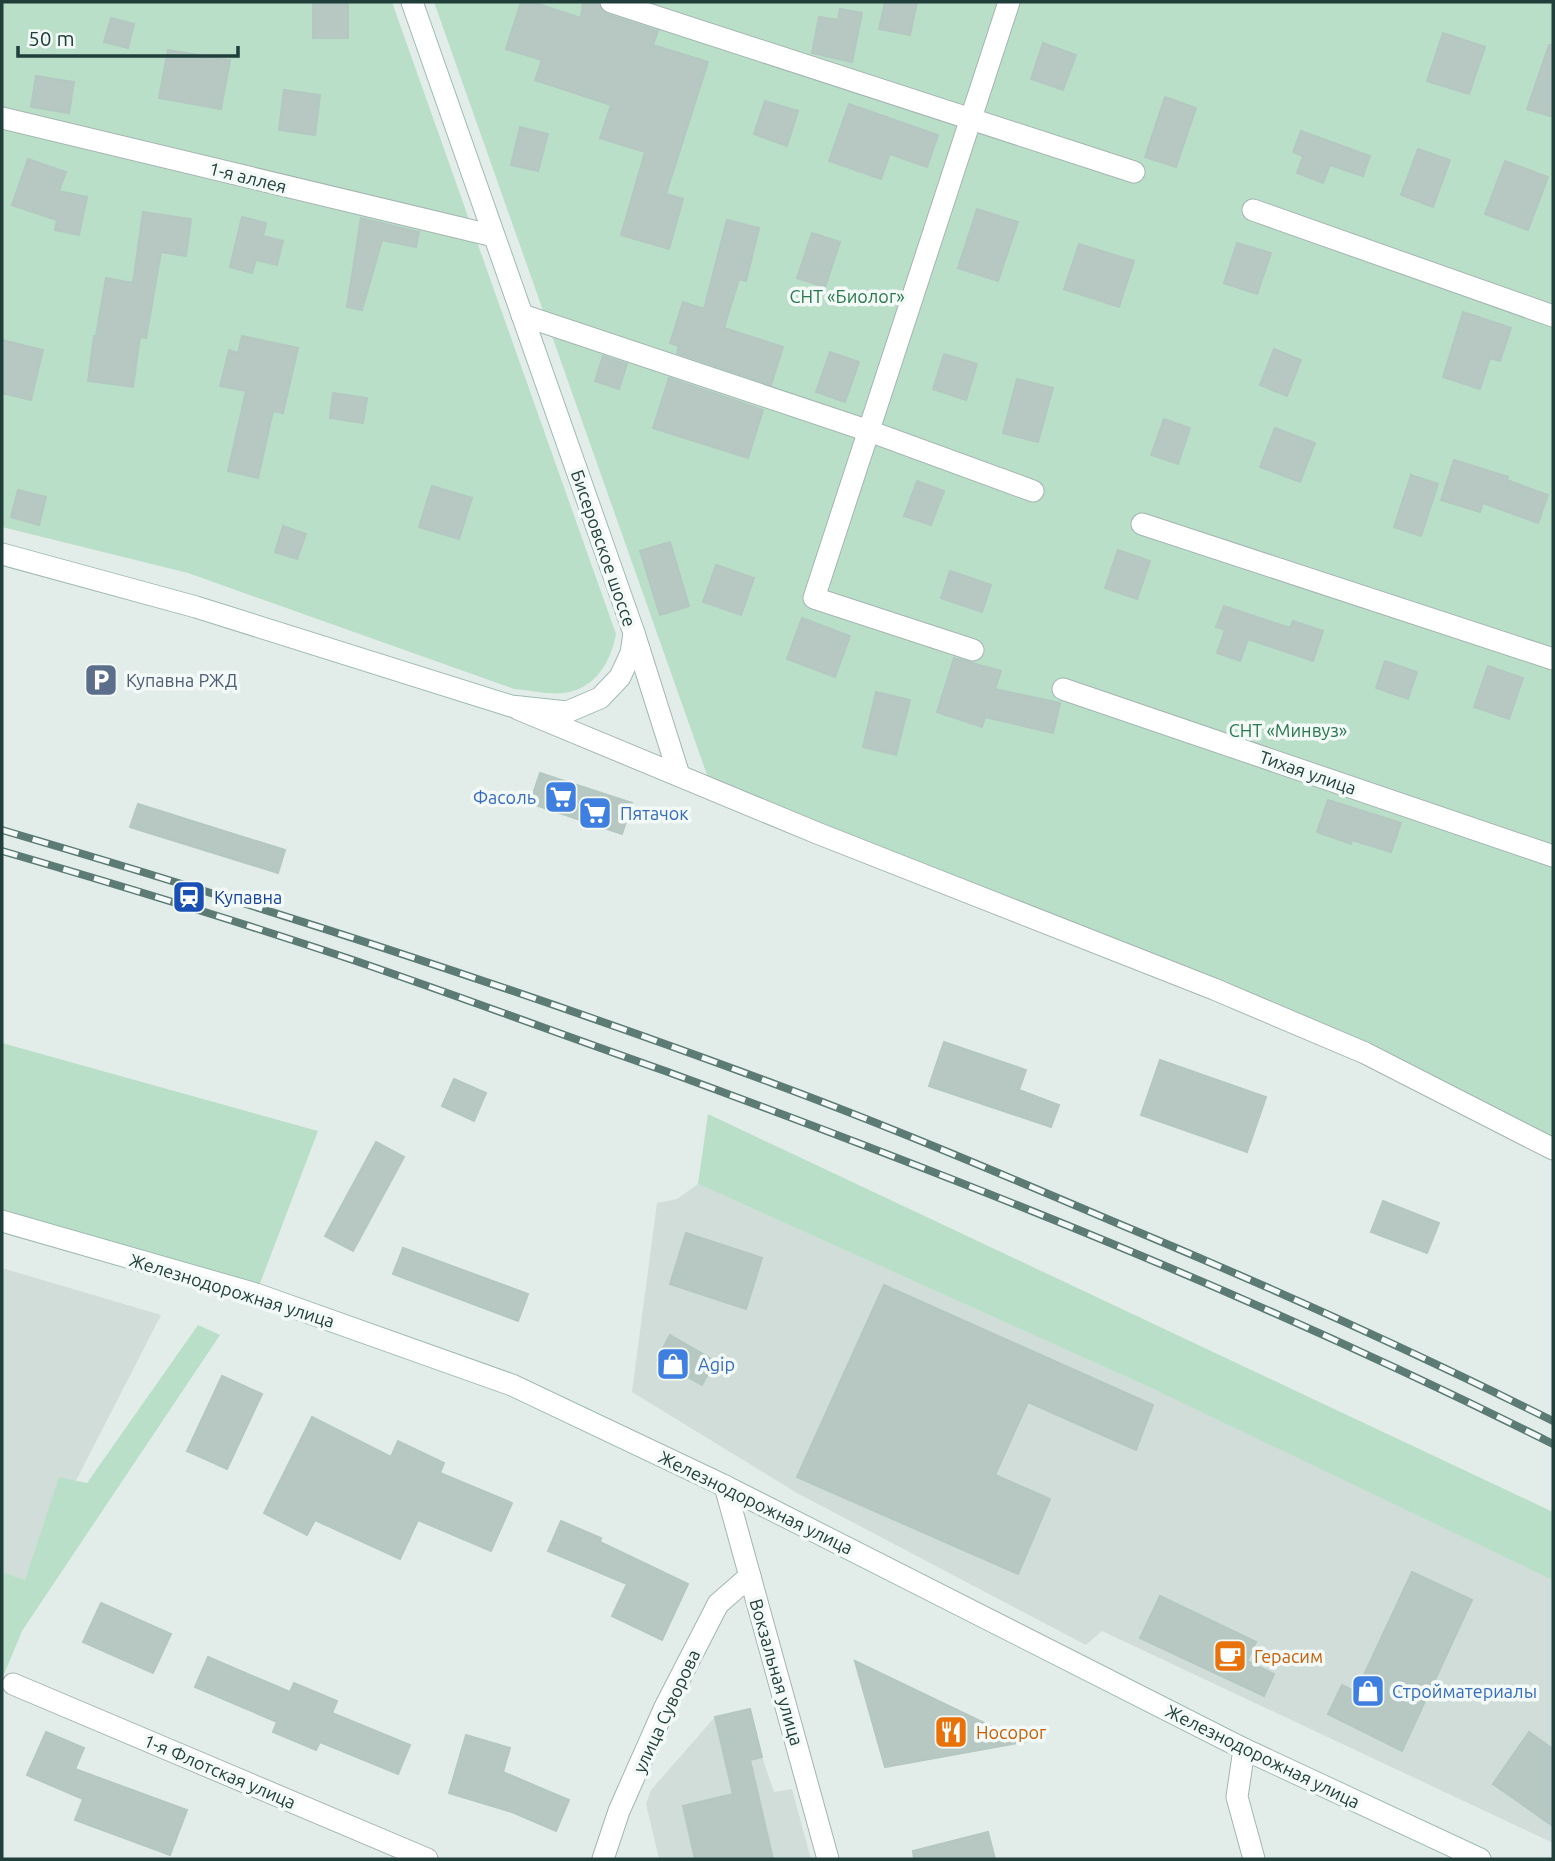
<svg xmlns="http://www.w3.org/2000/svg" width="1555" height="1861" viewBox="0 0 1555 1861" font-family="Ubuntu,sans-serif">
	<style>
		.built { fill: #d0ddd9 }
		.green { fill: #badfc8 }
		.building { fill: #b7c8c3; stroke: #b4c7c1; stroke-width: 2 }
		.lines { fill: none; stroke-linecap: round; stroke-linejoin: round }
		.minor-casing { stroke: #a4b5b1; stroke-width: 23 }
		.tertiary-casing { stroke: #a4b5b1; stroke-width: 23 }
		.secondary-casing { stroke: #a0bab3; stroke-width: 23 }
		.minor { stroke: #fff; stroke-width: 21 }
		.tertiary { stroke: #fff; stroke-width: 21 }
		.secondary { stroke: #fff; stroke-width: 21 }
		.rail-casing { stroke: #5c7b75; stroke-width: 8 }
		.rail { stroke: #f3f9f7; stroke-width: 5; stroke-dasharray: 16; stroke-linecap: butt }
		.labels { text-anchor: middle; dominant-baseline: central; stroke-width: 7; stroke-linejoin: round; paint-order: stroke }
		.street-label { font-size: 18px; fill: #213f3a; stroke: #f3f9f7 }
		.park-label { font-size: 18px; fill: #29784f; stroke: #f3f9f7 }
		.service-label { font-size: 18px; fill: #4e5e75; stroke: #f3f9f7; text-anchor: start }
		.shop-label { font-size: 18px; fill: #366cbe; stroke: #f3f9f7; text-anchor: start }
		.transit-label { font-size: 18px; fill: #164399; stroke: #f3f9f7; text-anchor: start }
		.food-label { font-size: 18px; fill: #c56008; stroke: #f3f9f7; text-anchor: start }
	</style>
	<rect width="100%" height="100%" fill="#e2ede9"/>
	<!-- built -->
	<path class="built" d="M698,1184L1149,1387L1553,1575V1843L1102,1631L1086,1645L797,1493L632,1392L657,1203L677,1199Z
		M2,1268L161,1315L25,1580L2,1572Z
		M751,1709L762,1757L774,1792L792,1789L811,1859H659L646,1804L651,1790L715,1717Z"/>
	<!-- green -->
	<path class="green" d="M2,2H392L616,634C611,662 595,689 564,693C549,695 529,690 514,689L188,573L2,527Z
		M434,2H1553V1149L1365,1053L712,789Z
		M2,1043L318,1131L256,1294L2,1221Z
		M708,1114L1553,1512V1580L1149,1387L698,1184Z
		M198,1325L220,1335L22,1631L2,1679V1572L25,1580L59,1477L87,1483Z"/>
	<!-- building -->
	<path class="building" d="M313,2H348V38H313Z
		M521,2H532L581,18L583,2H598L601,10L606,14L658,31L653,45L708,62L666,194L683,199L669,249L621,235L645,152L600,138L611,105L535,80L542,60L506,49Z
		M885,2H917L910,35L879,29Z
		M840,9L862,13L852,62L812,53L819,17L838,20Z
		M111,18L134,24L128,48L104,42Z
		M1443,33L1485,47L1469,94L1427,81Z
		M1043,43L1076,55L1063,90L1031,79Z
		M1549,45H1553V117L1527,109Z
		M168,50L230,60L221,109L159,98Z
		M36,76L74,82L69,113L31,107Z
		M284,90L320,95L315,135L279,130Z
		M1165,97L1196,108L1176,167L1145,157Z
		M765,101L798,111L787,146L754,134Z
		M849,104L938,135L927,167L890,154L881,179L829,161Z
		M520,127L548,134L538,171L511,165Z
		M1301,131L1370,156L1363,176L1330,165L1323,183L1297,173L1303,156L1293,152Z
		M1418,149L1450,160L1433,207L1401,195Z
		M28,159L66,172L59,191L87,197L79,235L55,230L57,220L12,205Z
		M1505,161L1548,177L1528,230L1485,214Z
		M977,209L1018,222L998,281L958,268Z
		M143,212L191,219L186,256L161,252L146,338L140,337L133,387L88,381L94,336H96L106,278L133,283Z
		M242,217L266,223L263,236L283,241L277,265L256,260L252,273L230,267Z
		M361,218L419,232L416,247L382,240L362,310L347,307Z
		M727,220L759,228L746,281L739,279L724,328L783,347L771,385L677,353L679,346L670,343L683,302L704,309Z
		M812,233L840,242L825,287L797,278Z
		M1237,243L1271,253L1257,294L1224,283Z
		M1079,244L1134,261L1119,307L1064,289Z
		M1463,312L1511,328L1500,361L1490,358L1480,389L1443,377Z
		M242,336L298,348L283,413L273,411L258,478L228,471L246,391L220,386L229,350L238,353Z
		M2,340L43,350L31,400L2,393Z
		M1274,349L1301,360L1287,396L1260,385Z
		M830,352L859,362L845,402L816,392Z
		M944,354L977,364L966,400L933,389Z
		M603,356L627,364L619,389L595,381Z
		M669,378L763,410L748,458L653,428Z
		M1017,379L1053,388L1038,442L1003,433Z
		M333,393L367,398L363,423L330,418Z
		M1164,419L1190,428L1178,464L1151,455Z
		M1275,428L1315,443L1300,482L1260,467Z
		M1454,460L1508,477L1507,480L1548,495L1538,523L1483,503L1480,512L1441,500Z
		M1411,475L1438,484L1421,536L1394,527Z
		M917,481L944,491L931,525L904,516Z
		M432,486L472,498L459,539L419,527Z
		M18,490L46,497L39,525L11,517Z
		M283,526L306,534L297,559L275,552Z
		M670,542L689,606L660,615L640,551Z
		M1118,550L1150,561L1137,599L1105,588Z
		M716,565L754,578L741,615L703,602Z
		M950,571L991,585L982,612L941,598Z
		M1224,606L1290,628L1293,621L1323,631L1313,661L1248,639L1240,661L1217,653L1225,630L1216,627Z
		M802,618L850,636L835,677L787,659Z
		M954,658L1001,671L995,689L1060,703L1053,733L985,717L982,727L937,712Z
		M1385,661L1417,672L1408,699L1376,688Z
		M1488,666L1523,678L1509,719L1474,707Z
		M876,692L910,700L896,755L863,747Z
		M540,773L632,803L622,834L530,803Z
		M1328,800L1401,823L1391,852L1352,840L1351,844L1317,832Z
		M138,804L285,850L278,873L130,827Z
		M944,1042L1026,1070L1019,1090L1059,1105L1051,1127L929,1086Z
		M1160,1060L1266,1097L1247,1152L1141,1115Z
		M454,1079L486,1093L474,1121L442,1106Z
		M376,1142L404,1157L353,1251L325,1236Z
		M1383,1201L1439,1223L1427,1253L1371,1232Z
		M686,1233L762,1258L746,1309L670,1284Z
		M403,1248L528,1294L518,1321L393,1274Z
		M884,1285L1153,1405L1136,1450L1028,1402L995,1475L1050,1499L1018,1574L797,1477Z
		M670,1335L715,1361L702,1385L657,1360Z
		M222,1376L262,1394L227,1469L187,1451Z
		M312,1417L391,1457L398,1441L444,1463L440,1473L512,1503L491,1551L418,1520L400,1559L315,1520L307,1535L264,1513Z
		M561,1521L601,1538L600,1542L688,1584L662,1640L612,1616L627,1584L548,1551Z
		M1412,1572L1472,1600L1402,1751L1328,1714L1342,1685L1356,1692Z
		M1160,1596L1256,1642L1247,1661L1274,1674L1264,1696L1140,1638Z
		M101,1603L171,1634L153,1673L83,1642Z
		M208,1657L290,1692L294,1683L337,1701L332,1713L410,1745L398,1774L320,1742L316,1750L273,1732L277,1722L195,1687Z
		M855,1661L1024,1742L885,1767Z
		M750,1709L762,1757L750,1760L773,1859H695L683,1806L733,1794L715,1717Z
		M46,1732L84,1748L75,1769L187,1810L170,1855L75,1820L83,1799L27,1775Z
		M1529,1732L1553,1749V1826L1493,1784Z
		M466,1735L510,1748L503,1772L569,1800L556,1831L512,1812L449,1793Z
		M988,1832L995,1859H914L913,1851Z"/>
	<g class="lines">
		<defs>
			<path id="minor" d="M611,2L1134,172
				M2,118L494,236
				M1253,210L1553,316
				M522,315L869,431L1033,491
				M1142,524L1553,659
				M634,633L679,775
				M973,650L814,598L1009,2
				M1063,689L1553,856
				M518,709L817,833L1214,989L1365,1053L1553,1149
				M13,1684L427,1859
				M1244,1749L1237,1797L1254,1859
				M603,1859L619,1811L665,1707L718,1604L750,1576"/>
			<path id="tertiary" d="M725,1486L828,1859"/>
			<path id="secondary" d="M2,554L196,607L511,706L567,712L600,698L620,677L631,653L634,633L412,2
				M2,1221L256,1294L512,1385L725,1486L1244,1749L1480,1859"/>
		</defs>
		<!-- minor casing -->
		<use href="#minor" class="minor-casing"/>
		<!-- tertiary casing -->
		<use href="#tertiary" class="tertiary-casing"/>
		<!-- secondary casing -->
		<use href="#secondary" class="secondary-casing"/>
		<!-- minor -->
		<use href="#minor" class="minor"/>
		<!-- tertiary -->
		<use href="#tertiary" class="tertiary"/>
		<!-- secondary -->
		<use href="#secondary" class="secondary"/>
		<defs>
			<path id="rail" d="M2,830C261,906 519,989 772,1083C886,1125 999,1173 1112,1221C1261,1283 1409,1349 1553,1421
				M2,851C119,885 237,921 353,960C458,996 563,1035 668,1072C969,1182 1266,1300 1553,1444"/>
		</defs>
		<!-- rail casing -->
		<use href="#rail" class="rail-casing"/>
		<!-- rail -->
		<use href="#rail" class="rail"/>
	</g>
	<!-- icons -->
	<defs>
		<symbol id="parking-square" viewBox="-11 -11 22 22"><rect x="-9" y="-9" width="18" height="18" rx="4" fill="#5c6f8a" stroke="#f3f9f7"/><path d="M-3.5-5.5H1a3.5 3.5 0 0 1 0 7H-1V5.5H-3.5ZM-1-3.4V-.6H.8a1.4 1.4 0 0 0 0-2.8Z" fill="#fff"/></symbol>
		<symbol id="supermarket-square" viewBox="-11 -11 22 22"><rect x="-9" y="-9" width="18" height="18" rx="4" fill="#3f7fe0" stroke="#f3f9f7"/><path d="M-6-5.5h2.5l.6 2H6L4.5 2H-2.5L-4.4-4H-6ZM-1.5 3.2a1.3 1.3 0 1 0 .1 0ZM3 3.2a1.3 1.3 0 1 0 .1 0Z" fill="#fff"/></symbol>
		<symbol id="station-square" viewBox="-11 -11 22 22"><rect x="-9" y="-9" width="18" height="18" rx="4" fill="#1a4fb4" stroke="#f3f9f7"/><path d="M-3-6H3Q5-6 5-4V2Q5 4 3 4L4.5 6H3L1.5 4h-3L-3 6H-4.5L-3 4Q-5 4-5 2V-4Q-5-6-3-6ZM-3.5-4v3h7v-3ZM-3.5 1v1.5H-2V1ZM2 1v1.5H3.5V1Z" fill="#fff"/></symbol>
		<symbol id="shop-square" viewBox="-11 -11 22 22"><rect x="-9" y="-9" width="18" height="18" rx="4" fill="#3f7fe0" stroke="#f3f9f7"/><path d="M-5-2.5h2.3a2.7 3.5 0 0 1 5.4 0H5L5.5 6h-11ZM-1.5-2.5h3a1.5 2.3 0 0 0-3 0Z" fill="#fff"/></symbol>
		<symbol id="cafe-square" viewBox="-11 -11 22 22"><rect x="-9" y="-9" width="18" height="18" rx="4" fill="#e8710a" stroke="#f3f9f7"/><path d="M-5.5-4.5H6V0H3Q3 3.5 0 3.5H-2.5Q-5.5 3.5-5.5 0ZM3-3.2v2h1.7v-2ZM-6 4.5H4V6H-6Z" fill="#fff"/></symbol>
		<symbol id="restaurant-square" viewBox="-11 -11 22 22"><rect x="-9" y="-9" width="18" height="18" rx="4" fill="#e8710a" stroke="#f3f9f7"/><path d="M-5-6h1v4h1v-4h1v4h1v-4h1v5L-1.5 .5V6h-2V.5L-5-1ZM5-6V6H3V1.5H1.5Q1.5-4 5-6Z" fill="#fff"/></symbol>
	</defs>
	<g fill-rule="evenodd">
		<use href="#parking-square" x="82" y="661" width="38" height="38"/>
		<use href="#supermarket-square" x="542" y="778" width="38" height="38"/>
		<use href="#supermarket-square" x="576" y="794" width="38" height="38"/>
		<use href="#station-square" x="170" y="878" width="38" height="38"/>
		<use href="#shop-square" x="654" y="1345" width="38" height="38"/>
		<use href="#cafe-square" x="1211" y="1637" width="38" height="38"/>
		<use href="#shop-square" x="1349" y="1672" width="38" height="38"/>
		<use href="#restaurant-square" x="932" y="1713" width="38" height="38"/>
	</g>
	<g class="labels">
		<!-- street labels -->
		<g class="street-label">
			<text transform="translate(248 177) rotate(14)">1-я аллея</text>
			<text transform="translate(604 548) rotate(71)">Бисеровское шоссе</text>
			<text transform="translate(1308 772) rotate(19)">Тихая улица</text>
			<text transform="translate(232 1290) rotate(17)">Железнодорожная улица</text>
			<text transform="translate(756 1502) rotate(26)">Железнодорожная улица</text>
			<text transform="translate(777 1672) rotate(74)">Вокзальная улица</text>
			<text transform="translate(666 1711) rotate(-65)">улица Суворова</text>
			<text transform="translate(1263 1756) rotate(26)">Железнодорожная улица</text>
			<text transform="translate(220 1771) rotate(23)">1-я Флотская улица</text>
		</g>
		<!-- park labels -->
		<g class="park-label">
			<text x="847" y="296">СНТ «Биолог»</text>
			<text x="1288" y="730">СНТ «Минвуз»</text>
		</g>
		<!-- service labels -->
		<g class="service-label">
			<text x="126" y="680">Купавна РЖД</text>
		</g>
		<!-- shop labels -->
		<g class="shop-label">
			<text x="536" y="797" text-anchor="end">Фасоль</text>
			<text x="620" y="813">Пятачок</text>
			<text x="698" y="1364">Agip</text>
			<text x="1392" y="1691">Стройматериалы</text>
		</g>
		<!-- transit labels -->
		<g class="transit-label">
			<text x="214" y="897">Купавна</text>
		</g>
		<!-- food labels -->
		<g class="food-label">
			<text x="1254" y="1656">Герасим</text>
			<text x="976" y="1732">Носорог</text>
		</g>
	</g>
	<!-- border -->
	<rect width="1555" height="1861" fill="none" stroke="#213f3a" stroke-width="7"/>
	<!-- scale -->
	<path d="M18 46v10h220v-10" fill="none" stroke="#213f3a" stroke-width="3.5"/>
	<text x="28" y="46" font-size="21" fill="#213f3a" stroke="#f3f9f7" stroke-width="5" paint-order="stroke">50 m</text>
</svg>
